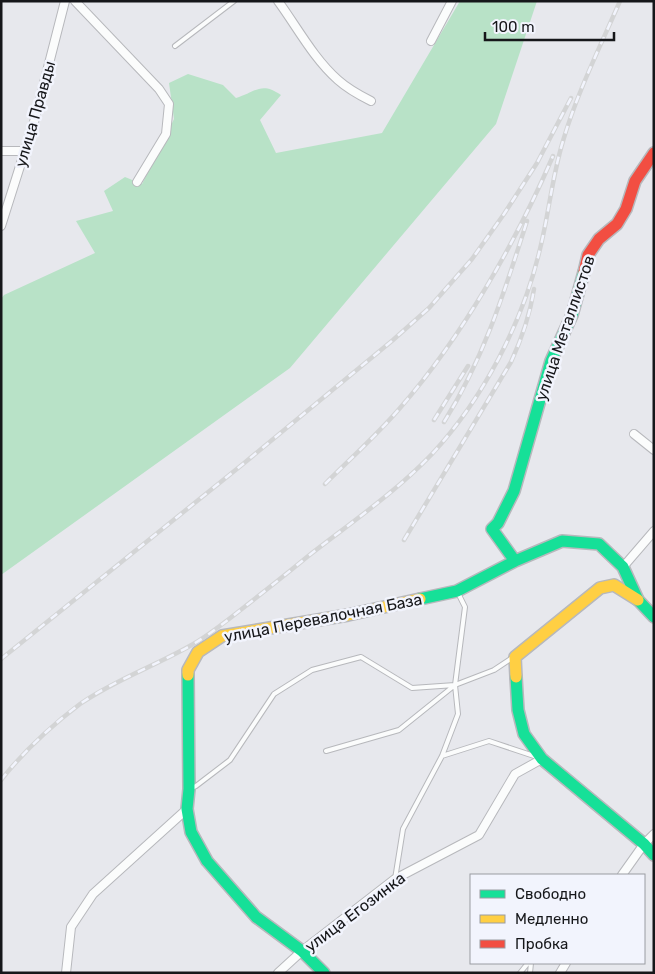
<svg xmlns="http://www.w3.org/2000/svg" width="655" height="974" viewBox="0 0 655 974" font-family="Rubik,sans-serif">
	<style>
		.green { fill: #b8e2c7 }
		.lines { fill: none; stroke-linecap: round; stroke-linejoin: round }
		.lane-casing { stroke: #b7b8bc; stroke-width: 6 }
		.street-casing { stroke: #b7b8bc; stroke-width: 10 }
		.fast-casing { stroke: #b7b8bc; stroke-width: 14 }
		.slow-casing { stroke: #b7b8bc; stroke-width: 14 }
		.jam-casing { stroke: #b7b8bc; stroke-width: 14 }
		.lane { stroke: #fbfcfc; stroke-width: 4 }
		.street { stroke: #fbfcfc; stroke-width: 8 }
		.fast { stroke: #16e098; stroke-width: 11 }
		.slow { stroke: #ffcf43; stroke-width: 11 }
		.jam { stroke: #f24e42; stroke-width: 11 }
		.rail-casing { stroke: #d3d4d5; stroke-width: 4.5 }
		.rail { stroke: #f2f4fd; stroke-width: 2.5; stroke-dasharray: 8; stroke-linecap: butt }
		.labels { text-anchor: middle; dominant-baseline: central; stroke-width: 5; stroke-linejoin: round; paint-order: stroke }
		.street-label { font-size: 16px; fill: #16171a; stroke: #f2f4fd }
	</style>
	<rect width="100%" height="100%" fill="#e7e8ed"/>
	<!-- green -->
	<path class="green" d="M460,1H537L496,124L290,368L1,575V299L4,295L95,253L76,221L113,211L104,191L125,177L142,184L174,119L169,83L188,74L223,85L236,98C256,92 261,81 281,95L260,120L276,153L382,133Z"/>
	<g class="lines">
		<defs>
			<path id="lane" d="M175,46L234,1
				M326,751L399,730L455,685L465,607L458,593
				M442,756L489,741L537,757
				M190,789L196,786L230,760L274,694L312,670L361,657L412,688L455,685
				M395,879L403,829L442,756L458,714L455,685L494,670L512,658
				M520,973L528,963
				M530,973L531,963"/>
			<path id="street" d="M75,1L159,89L169,104L166,134L137,182
				M278,1C297,27 314,59 338,80C348,89 359,95 371,101
				M431,41L452,1
				M1,151H25
				M1,226L34,122L65,1
				M634,434L654,450
				M623,567L654,531
				M622,875L644,844L654,834
				M66,973L71,927L93,894L187,809
				M278,973L302,951L395,879L479,835L515,774L542,759
				M560,973L566,963"/>
			<path id="fast" d="M584,272L572,315L551,361L514,491L498,523L492,529L515,561L562,541L599,544L623,567L638,600L654,617
				M420,599L457,591L515,561
				M188,675L189,789L187,809L191,832L207,861L256,917L302,951L324,973
				M516,677L518,710L524,734L542,759L644,844L654,855"/>
			<path id="slow" d="M188,675V670L198,652L222,636L348,615L420,599
				M516,677L515,657L600,588L614,585L638,600"/>
			<path id="jam" d="M584,272L588,255L599,239L617,224L626,209L635,181L654,153"/>
		</defs>
		<!-- lane casing -->
		<use href="#lane" class="lane-casing"/>
		<!-- street casing -->
		<use href="#street" class="street-casing"/>
		<!-- fast casing -->
		<use href="#fast" class="fast-casing"/>
		<!-- slow casing -->
		<use href="#slow" class="slow-casing"/>
		<!-- jam casing -->
		<use href="#jam" class="jam-casing"/>
		<!-- lane -->
		<use href="#lane" class="lane"/>
		<!-- street -->
		<use href="#street" class="street"/>
		<!-- fast -->
		<use href="#fast" class="fast"/>
		<!-- slow -->
		<use href="#slow" class="slow"/>
		<!-- jam -->
		<use href="#jam" class="jam"/>
		<defs>
			<path id="rail" d="M434,420L468,366
				M444,422C484,358 504,293 527,221
				M325,484C350,459 377,435 400,408C462,337 516,242 553,156
				M404,540L511,362C522,338 530,315 534,289
				M1,659L243,464L393,340L429,308L472,259L504,214L537,163L571,98
				M1,780C24,751 51,726 80,704C116,679 158,665 195,643C210,634 224,623 238,612C261,594 284,576 307,557C349,524 395,493 432,454C483,399 523,322 540,249C549,213 552,177 563,141C577,93 600,47 620,1"/>
		</defs>
		<!-- rail casing -->
		<use href="#rail" class="rail-casing"/>
		<!-- rail -->
		<use href="#rail" class="rail"/>
	</g>
	<g class="labels">
		<!-- street labels -->
		<g class="street-label">
			<text transform="translate(35 114) rotate(-74)">улица Правды</text>
			<text transform="translate(565 328) rotate(-71)">улица Металлистов</text>
			<text transform="translate(323 618) rotate(-11)">улица Перевалочная База</text>
			<text transform="translate(355 912) rotate(-37)">улица Егозинка</text>
		</g>
	</g>
	<!-- border -->
	<rect width="655" height="974" fill="none" stroke="#16171a" stroke-width="5"/>
	<!-- legend -->
	<rect x="470" y="874" width="175" height="90" fill="#f2f4fd" stroke="#9a9ca2"/>
	<rect x="480" y="890" width="25" height="8" fill="#16e098" stroke="#9a9ca2"/>
	<text x="515" y="899" font-size="15" fill="#16171a">Свободно</text>
	<rect x="480" y="915" width="25" height="8" fill="#ffcf43" stroke="#9a9ca2"/>
	<text x="515" y="924" font-size="15" fill="#16171a">Медленно</text>
	<rect x="480" y="940" width="25" height="8" fill="#f24e42" stroke="#9a9ca2"/>
	<text x="515" y="949" font-size="15" fill="#16171a">Пробка</text>
	<!-- scale -->
	<path d="M485 32v8h129v-8" fill="none" stroke="#16171a" stroke-width="2.5"/>
	<text x="492" y="32" font-size="15" fill="#16171a" stroke="#f2f4fd" stroke-width="4" paint-order="stroke">100 m</text>
</svg>
